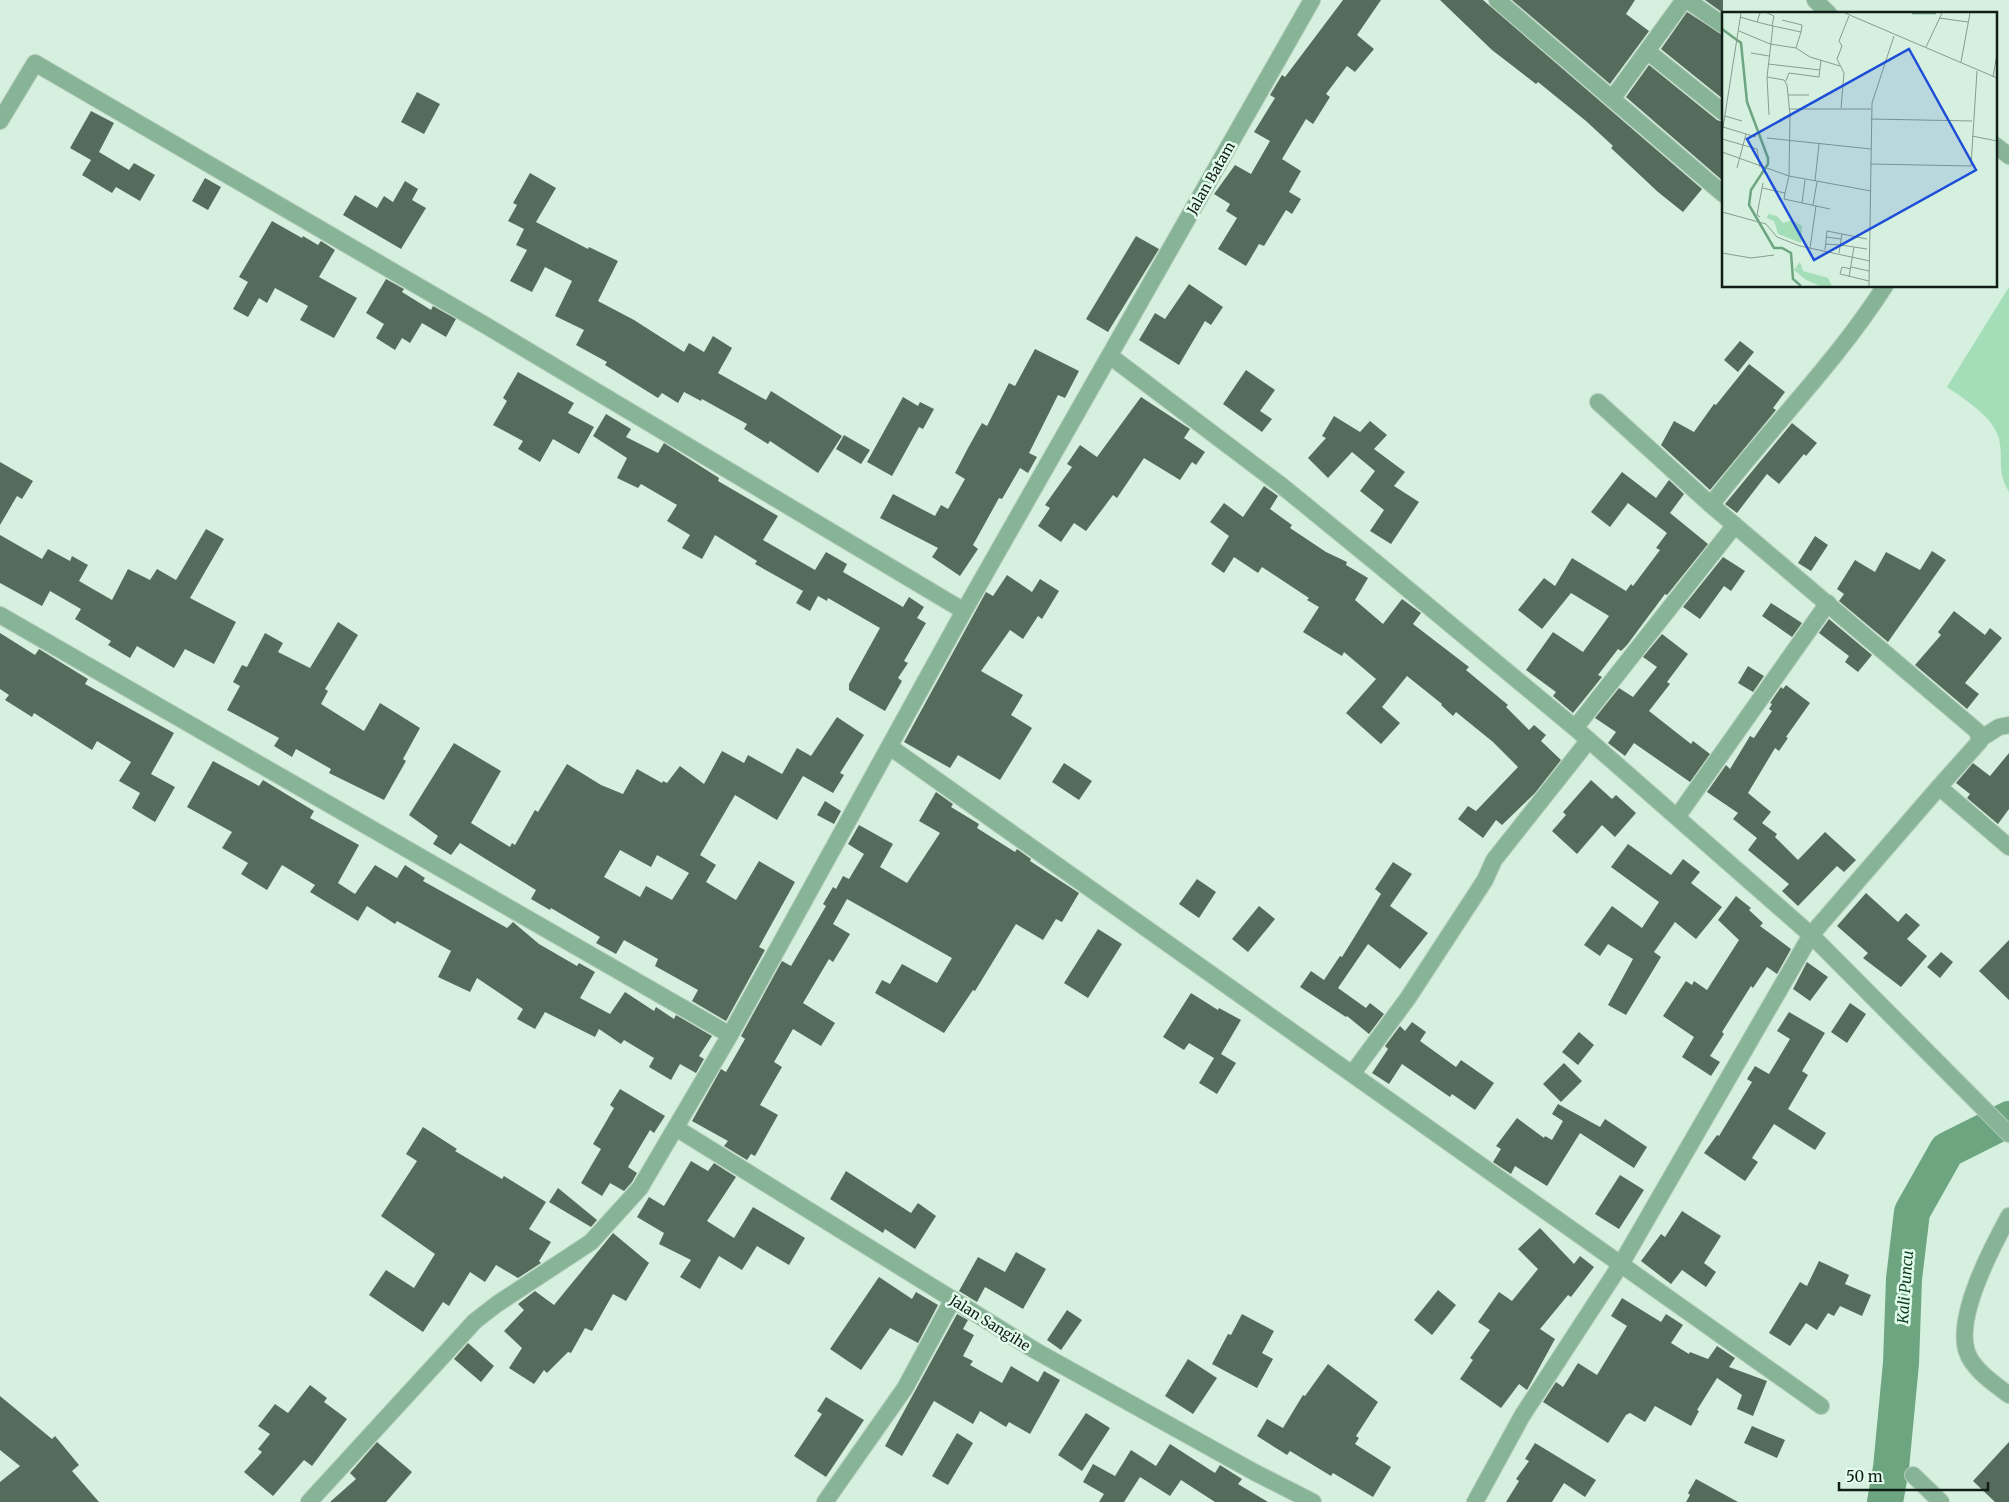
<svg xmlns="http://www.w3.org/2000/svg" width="2009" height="1502" viewBox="0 0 2009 1502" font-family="Merriweather,serif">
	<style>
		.green { fill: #a4deb8 }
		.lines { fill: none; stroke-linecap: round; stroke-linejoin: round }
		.river { stroke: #6da581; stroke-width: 36 }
		.building { fill: #556c5d; fill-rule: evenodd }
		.minor-casing { stroke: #b2caba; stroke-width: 18 }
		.minor { stroke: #87b396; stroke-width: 16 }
		.labels { text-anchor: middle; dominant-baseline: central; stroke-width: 5; stroke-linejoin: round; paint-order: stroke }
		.street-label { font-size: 14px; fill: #131d17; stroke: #e2fdeb }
		.water-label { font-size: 15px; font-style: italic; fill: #0d3b22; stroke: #e2fdeb }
		.inset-river { fill: none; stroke: #6da581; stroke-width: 2.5 }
		.inset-road { fill: none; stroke: #879c8e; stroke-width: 1 }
		.view { fill: #1d4ed8; fill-opacity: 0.15; stroke: #1d4ed8; stroke-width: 2.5 }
		.inset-edge { fill: none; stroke: #131d17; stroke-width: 2.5 }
	</style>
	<rect width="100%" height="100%" fill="#d5f0de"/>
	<!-- green -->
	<path class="green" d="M2009,287V492C1996,469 2004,462 1999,439C1994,417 1964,399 1947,387Z"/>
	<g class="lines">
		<!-- river -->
		<path class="river" d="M1885,1502L1891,1468L1901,1363L1904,1279L1912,1212L1947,1150L2009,1119"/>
	</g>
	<!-- building -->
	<path class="building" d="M1343,0H1381L1357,35L1374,49L1355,72L1347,66L1326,94L1330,97L1313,124L1306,119L1282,159L1301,171L1289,192L1301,199L1292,214L1286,210L1264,246L1259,244L1246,266L1218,249L1237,218L1226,211L1230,204L1214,194L1235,165L1251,174L1270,141L1254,132L1275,98L1270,95L1282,75L1285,77Z
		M1440,0H1483L1702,189L1683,212L1658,192L1611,148L1613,146L1586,121L1538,82L1536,84L1492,50Z
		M1512,0H1635L1626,14L1649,31L1610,84Z
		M1705,0H1723V13Z
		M1687,12L1723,35V99L1661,49Z
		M1649,65L1717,120L1723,122V181L1626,97Z
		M417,92L440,104L424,134L401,122Z
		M91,111L114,123L99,152L129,170L134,163L155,175L140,201L116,187L112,193L82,175L91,160L70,148Z
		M530,173L556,188L536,222L588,249L589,247L618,261L598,301L634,320L684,352L689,343L704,352L713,336L732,348L718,373L766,400L771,391L842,436L818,473L770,441L768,444L744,429L747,424L702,399L701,401L684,392L678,403L662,393L658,398L605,365L607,362L576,345L584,330L555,316L572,281L545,267L532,292L510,281L527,250L516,245L524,229L508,221L517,205L513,203Z
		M205,178L221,187L208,210L192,201Z
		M405,181L418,189L412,200L426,208L401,249L343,215L355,195L377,208L384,196L393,202Z
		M272,221L302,238L303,236L318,245L321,241L335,250L319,277L357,298L334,338L300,320L308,306L275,288L267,303L259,298L248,317L233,309L248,282L239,277Z
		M1136,236L1159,249L1108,332L1086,319Z
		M386,279L404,289L402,292L431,310L433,306L456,319L446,337L422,323L410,343L402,338L395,350L376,338L384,324L366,313Z
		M1189,284L1223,307L1211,325L1205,321L1179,365L1139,340L1155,313L1165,319Z
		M1740,341L1754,352L1738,372L1724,360Z
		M1035,349L1079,371L1065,398L1058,395L1029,453L1037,457L1028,473L1020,468L1002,499L999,498L973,545L978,549L960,576L932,557L938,548L880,518L893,494L935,516L941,505L948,509L965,479L955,473L968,448L982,423L987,426L1009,383L1015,386Z
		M1749,364L1785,392L1773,408L1776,410L1710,490L1661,445L1674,421L1694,432L1714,404L1716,405Z
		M1246,370L1275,390L1260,411L1272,419L1262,432L1223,404Z
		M518,372L574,403L568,413L594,427L579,454L553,439L540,462L518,449L523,441L493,425L507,401L503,398Z
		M903,397L918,406L920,402L934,409L923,429L919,427L892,476L867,462Z
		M1141,397L1190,429L1184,438L1205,452L1196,465L1192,462L1180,480L1144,458L1117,498L1113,495L1086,531L1074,523L1061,542L1038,526L1050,508L1045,505L1072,467L1067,464L1080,445L1097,457Z
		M606,414L631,429L626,437L658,453L664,443L719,478L718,481L778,516L763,540L815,570L826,552L847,564L843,572L903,607L909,597L924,607L917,618L926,623L904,661L908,663L898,678L902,681L885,711L849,690V684L880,628L828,598L827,601L818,596L810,611L796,603L803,591L755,564L757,561L715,535L702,559L682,548L690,535L667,521L677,505L641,484L638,488L617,478L627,458L593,436Z
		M1334,416L1360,432L1370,421L1387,435L1374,449L1405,472L1394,486L1419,502L1391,544L1370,531L1384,510L1360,491L1375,471L1352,452L1328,478L1308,458L1326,438L1322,436Z
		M1792,423L1817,443L1806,456L1804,454L1779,484L1767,474L1737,513L1725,504Z
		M844,435L870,450L861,464L836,449Z
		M0,462L33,481L22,499L17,496L0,525Z
		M1622,472L1656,498L1669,480L1684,494L1670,513L1708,544L1667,595L1665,594L1627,645L1621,651L1618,649L1598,675L1602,677L1573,713L1553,696L1556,692L1526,670L1553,632L1583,652L1609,616L1571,593L1542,629L1518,610L1544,578L1555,586L1572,558L1626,591L1631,584L1633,586L1660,550L1656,548L1667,533L1628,503L1610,527L1591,512Z
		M1264,486L1278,496L1270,509L1292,525L1290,528L1326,552L1347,562L1346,565L1368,578L1355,600L1383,624L1402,599L1421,613L1413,624L1469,667L1466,670L1508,705L1506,707L1529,730L1534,725L1546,735L1541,741L1561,760L1535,793L1502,825L1496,820L1483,838L1458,819L1468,806L1476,811L1518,767L1493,742L1456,712L1453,716L1441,705L1442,704L1407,676L1382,707L1400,723L1381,744L1346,713L1376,679L1344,652L1342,656L1303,632L1319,607L1307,600L1309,598L1262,567L1258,573L1234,557L1224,573L1211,564L1229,536L1210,522L1224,503L1243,517Z
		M206,529L224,539L190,598L236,622L214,664L185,649L174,668L137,646L130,658L108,645L111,641L75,619L81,609L50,591L42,606L0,583V535L42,559L48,549L70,561L72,556L88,565L79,581L112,600L128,569L150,580L157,569L176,580Z
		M1815,536L1828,545L1811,571L1798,563Z
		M1932,551L1946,560L1888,642L1839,601L1844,594L1837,589L1855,560L1875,572L1886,552L1920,570Z
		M1723,557L1745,571L1731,591L1724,586L1700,619L1683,607Z
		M1007,575L1032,592L1040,579L1059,591L1042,619L1038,616L1023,639L1010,630L981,671L1023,695L1011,715L1032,728L1000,780L958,755L950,768L904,742L986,592L993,596Z
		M1771,603L1802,623L1792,637L1762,616Z
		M1954,611L1985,635L1990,628L2002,638L1965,683L1979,694L1967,709L1915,665L1941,635L1938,632Z
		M1829,619L1872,655L1858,672L1845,662L1849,656L1819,633Z
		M338,622L358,635L325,689L328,691L321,704L364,731L380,703L420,728L403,759L406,761L384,800L329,773L331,769L296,749L292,757L274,746L279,738L227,710L240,686L233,682L242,665L247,667L265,633L283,643L278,652L310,668Z
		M0,633L35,655L39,649L88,679L85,684L174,733L151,774L175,787L155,822L132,808L140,793L119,781L131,762L97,741L92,750L34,713L32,717L5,700L9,695L0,689Z
		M1662,634L1688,654L1667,682L1670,684L1649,711L1691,744L1693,741L1710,754L1690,782L1634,743L1625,756L1608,743L1616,732L1595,718L1619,688L1633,697L1657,667L1643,657Z
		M1748,666L1764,676L1753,692L1738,683Z
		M1786,685L1810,703L1786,737L1788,738L1779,751L1775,748L1748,793L1771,812L1762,823L1777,834L1775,837L1798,860L1825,832L1856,860L1844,872L1837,866L1798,906L1782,891L1789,884L1748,850L1757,838L1733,819L1738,813L1707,792L1726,765L1730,769L1750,736L1754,738L1772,711L1769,709L1772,704L1770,703L1781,687L1783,689Z
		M837,717L864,735L840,773L844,775L833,793L803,776L777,820L735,795L700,855L716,865L706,882L736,900L759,861L795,882L759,947L765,950L726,1021L692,1001L698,990L655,966L658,959L624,940L616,954L596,943L600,937L551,908L550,910L531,899L536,890L460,843L451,855L433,844L438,836L409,815L454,743L501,771L471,823L510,847L512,843L515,845L535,810L538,812L567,764L601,785L623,794L637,769L662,783L663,781L667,783L680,766L704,784L722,751L744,763L748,755L782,774L797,748L811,756ZM620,850L651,867L657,855L689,873L672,900L646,886L640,897L604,877Z
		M2009,753V809L1998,824L1967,798L1970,794L1956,783L1973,763L1990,776Z
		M213,761L259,786L263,780L314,811L310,818L359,845L338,883L355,894L375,865L397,878L405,865L425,878L423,881L477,911L507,928L513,922L539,944L577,966L579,963L595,972L580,998L610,1014L625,992L654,1011L656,1007L674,1019L676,1015L712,1036L699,1056L704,1059L696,1073L680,1064L671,1080L649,1067L654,1058L624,1040L621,1044L599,1029L595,1037L545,1012L535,1029L517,1019L523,1009L477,978L470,992L438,977L451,951L397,921L395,924L367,906L358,921L310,892L315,885L282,865L267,890L241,874L248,863L222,848L232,832L187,807Z
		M1064,763L1092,781L1079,800L1052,782Z
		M1591,780L1612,799L1616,795L1636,813L1615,837L1602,825L1577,854L1552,831L1566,815L1563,812Z
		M936,792L953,804L951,807L979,824L977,828L1015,852L1017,849L1031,859L1030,861L1079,893L1062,922L1056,919L1043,940L1016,924L975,991L973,990L944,1033L875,993L882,980L890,984L902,964L937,983L952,958L847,899L833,924L850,934L833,962L829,959L803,1003L835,1023L821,1046L793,1029L774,1062L782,1067L760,1105L778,1115L755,1156L751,1154L747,1160L724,1146L728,1141L692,1121L721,1069L726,1072L745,1039L741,1036L782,961L791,966L826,906L823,904L833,887L836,889L843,876L849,879L864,854L848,844L859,825L893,844L880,867L907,883L940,833L919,821Z
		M825,801L841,811L834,824L817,815Z
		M1628,844L1671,875L1683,859L1700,872L1691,883L1722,907L1696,939L1675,922L1654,952L1661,957L1626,1015L1608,1005L1633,959L1608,944L1600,956L1584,945L1612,906L1642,928L1659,902L1611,867Z
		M1393,862L1412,874L1390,906L1428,933L1400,969L1368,944L1338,988L1366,1008L1370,1003L1384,1014L1369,1034L1347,1016L1346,1017L1300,987L1311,971L1324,980L1340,956L1342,957L1381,894L1375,889Z
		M1197,879L1216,892L1199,918L1179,904Z
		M1866,893L1898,922L1906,913L1920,925L1907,939L1927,956L1901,987L1863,958L1868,953L1837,926Z
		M1736,896L1751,908L1749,910L1763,923L1760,926L1791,949L1777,974L1767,967L1753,988L1751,986L1722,1032L1724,1034L1710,1056L1720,1062L1711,1076L1682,1057L1694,1037L1663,1016L1686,981L1692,985L1694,981L1707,990L1739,940L1718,920Z
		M1259,906L1275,919L1248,952L1232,939Z
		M1098,929L1122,944L1088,998L1064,983Z
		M2009,940V1000L1979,971Z
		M1941,952L1953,962L1940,978L1927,967Z
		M1807,962L1828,977L1810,1001L1793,989Z
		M1191,993L1218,1010L1219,1008L1241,1020L1221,1054L1236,1063L1217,1094L1199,1083L1214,1058L1189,1043L1184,1050L1163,1037Z
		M1850,1003L1866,1014L1847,1043L1831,1032Z
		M1789,1012L1825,1033L1802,1071L1808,1075L1788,1109L1826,1133L1815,1150L1774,1124L1752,1158L1758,1162L1745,1181L1704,1153L1717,1135L1719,1136L1752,1082L1747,1079L1755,1066L1769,1074L1790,1039L1777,1031Z
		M1412,1022L1426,1032L1420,1041L1456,1067L1461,1060L1494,1083L1475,1110L1452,1094L1450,1097L1402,1064L1389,1084L1372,1073L1388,1049L1385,1046L1400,1026L1405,1031Z
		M1579,1032L1594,1045L1578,1065L1562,1052Z
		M1564,1063L1582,1081L1561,1102L1543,1084Z
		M620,1089L665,1116L654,1133L650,1130L628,1167L637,1173L632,1182L624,1191L610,1183L602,1196L581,1183L601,1149L593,1144L614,1108L610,1105Z
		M1558,1104L1600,1127L1605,1119L1647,1147L1634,1168L1580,1133L1547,1186L1515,1166L1511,1174L1493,1162L1501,1149L1496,1146L1517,1118L1544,1138L1545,1136L1552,1140L1563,1121L1552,1114Z
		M423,1127L457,1149L455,1151L502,1179L504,1176L546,1202L529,1229L551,1242L539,1261L541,1263L518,1278L496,1265L485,1282L470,1272L449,1306L443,1302L423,1332L369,1295L386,1270L414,1288L435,1254L381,1216L417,1161L406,1154Z
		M691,1161L708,1171L714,1163L736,1177L707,1221L734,1238L753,1207L805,1238L789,1265L757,1246L742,1270L719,1256L700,1289L680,1277L691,1260L659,1244L664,1233L637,1217L649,1197L664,1206Z
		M846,1171L911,1213L918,1203L936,1216L915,1249L885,1229L883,1233L830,1199Z
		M1620,1175L1644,1190L1619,1229L1595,1214Z
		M558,1188L597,1220L591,1227L549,1202Z
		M1682,1211L1721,1236L1704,1263L1716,1272L1706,1287L1682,1270L1671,1284L1641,1261L1661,1234L1665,1237Z
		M1540,1228L1574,1264L1580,1256L1594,1267L1571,1297L1568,1295L1540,1329L1555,1339L1527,1390L1519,1384L1501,1408L1460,1379L1473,1360L1470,1358L1490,1330L1478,1322L1499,1292L1512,1301L1538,1269L1518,1249Z
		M613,1233L649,1263L626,1301L613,1294L592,1331L585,1328L571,1353L568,1352L547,1373L544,1370L534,1384L509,1368L522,1348L504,1331L524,1310L518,1304L535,1291L554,1305Z
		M1016,1252L1046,1269L1023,1309L985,1287L977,1302L959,1291L978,1257L1005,1272Z
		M1819,1261L1849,1275L1845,1284L1871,1295L1862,1316L1840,1306L1834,1316L1828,1313L1817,1330L1806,1323L1790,1346L1769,1333L1800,1282L1807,1286Z
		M879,1277L912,1299L916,1292L938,1305L918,1343L890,1328L861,1370L830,1349Z
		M1438,1290L1456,1305L1432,1335L1414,1320Z
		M1622,1298L1661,1322L1666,1314L1683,1325L1671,1343L1689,1354L1690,1352L1708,1359L1717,1346L1735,1358L1729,1367L1767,1381L1753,1416L1737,1409L1742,1395L1717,1378L1697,1410L1699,1411L1691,1426L1655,1406L1645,1422L1630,1413L1626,1415L1608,1443L1543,1402L1556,1382L1563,1387L1578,1363L1597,1375L1627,1326L1611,1316Z
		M1067,1310L1082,1320L1061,1350L1047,1340Z
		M957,1314L968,1320L963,1329L974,1335L963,1356L973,1361L970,1365L1002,1383L1011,1366L1038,1382L1044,1371L1060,1380L1030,1434L1009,1422L1006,1427L980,1411L973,1424L934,1401L902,1456L885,1446Z
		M1242,1314L1274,1331L1262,1353L1273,1359L1257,1388L1212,1364L1228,1334L1231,1335Z
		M468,1343L494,1366L481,1382L454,1359Z
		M1188,1359L1217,1378L1193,1414L1165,1396Z
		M1328,1364L1378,1402L1356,1436L1359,1438L1355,1444L1391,1467L1373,1497L1333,1473L1331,1476L1290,1451L1287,1455L1257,1436L1267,1419L1283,1428L1303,1395L1305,1396Z
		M310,1385L327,1398L324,1402L347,1419L312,1466L304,1460L273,1496L244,1472L262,1452L258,1449L270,1434L258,1426L275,1404L288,1413Z
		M0,1396L52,1439L55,1436L79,1465L72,1471L99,1502H0V1482L20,1466L0,1450Z
		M826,1397L864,1420L826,1477L794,1456L822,1414L817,1411Z
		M1086,1413L1110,1428L1082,1471L1058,1455Z
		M1752,1426L1785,1440L1777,1458L1744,1443Z
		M957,1433L973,1443L948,1485L932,1476Z
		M377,1442L412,1472L386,1502H330L356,1479L350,1473Z
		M2009,1442V1502H1995L1973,1481Z
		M1535,1443L1596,1480L1585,1497L1564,1483L1552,1502H1506L1519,1481L1516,1479L1529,1461L1525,1459Z
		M1170,1444L1215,1473L1220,1465L1242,1479L1238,1484L1268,1502H1215L1181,1480L1170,1496L1140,1477L1124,1502H1099L1104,1494L1083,1482L1093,1464L1115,1476L1131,1450L1156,1466Z
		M1696,1479L1738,1502H1686L1690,1495L1688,1493Z"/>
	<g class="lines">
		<defs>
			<path id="minor" d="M1497,0L1723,194
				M1687,0L1723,25
				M1815,0L1829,14
				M1647,51L1723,112
				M1612,99L1684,0
				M0,121L35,63L485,325L964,611
				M1995,145L2009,156
				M1110,356L1282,486L1374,561L1575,728L1811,935L1621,1264L1522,1416L1475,1502
				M1598,402L1711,505L1977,731L1980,741L1939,787L2009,847
				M1711,505C1767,431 1835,364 1885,286
				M0,615L730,1035
				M1575,728L1735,525
				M1980,739L1999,727L2009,725
				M890,747L1821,1406
				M1939,787L1811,935L2009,1134
				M1677,817L1828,603
				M1352,1074L1408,998L1485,880L1494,860L1589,740
				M676,1128L1036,1351L1254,1472L1313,1502
				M2009,1216C1992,1247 1955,1317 1967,1352C1973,1370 1995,1384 2009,1395
				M1913,1475L1941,1502
				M309,1502L475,1321L497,1304L591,1242L640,1188L730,1035L964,611L1312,0
				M825,1502L905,1388L953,1299"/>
		</defs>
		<!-- minor casing -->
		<use href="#minor" class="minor-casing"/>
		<!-- minor -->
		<use href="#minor" class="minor"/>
	</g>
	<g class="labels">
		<!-- street labels -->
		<g class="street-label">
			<text transform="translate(1211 178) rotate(-60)">Jalan Batam</text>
			<text transform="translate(990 1323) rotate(32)">Jalan Sangihe</text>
		</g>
		<!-- water labels -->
		<g class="water-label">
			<text transform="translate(1905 1287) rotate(-86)">Kali Puncu</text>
		</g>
	</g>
	<!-- overview -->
	<g transform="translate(1722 12)">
		<rect width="275" height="275" fill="#d5f0de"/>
		<path d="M46,202L55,204L61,211L70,208L80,214L79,231L56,222L52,209L45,206ZM78,250L81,259L106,266L110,274H98L84,268L72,258Z" fill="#a4deb8"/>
		<path class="inset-river" d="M190,1H214M0,17L19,31L25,90L46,146V152L29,178L27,193L52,236H60L69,241L71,267L79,274"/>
		<path class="inset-road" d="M38,1L35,10L51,14L45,65L62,68L65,73L68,103L67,164L149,179M45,1L52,4L50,14M123,1L275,66M18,5L35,10M217,6L246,10M60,8L80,13L79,20M17,19L48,32L74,36L79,20L51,14M204,35L220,1M74,36L88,45L118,54M29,41L47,44M239,50L248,1M46,52L98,58M45,65L47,103M271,65L275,42M64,69L67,61L97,65L99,48M66,83H87M119,96L122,61L115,47L120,34L117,29L127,4M68,97H149M3,104L20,109M149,107L250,109M1,115L34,125M0,122L19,1M250,124L275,129M45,126L149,137M0,127L35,137L38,155M0,140L67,164L63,181M149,152L249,154L255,59M15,156L24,122M93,169L97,132M40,176L63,181L62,187L108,197M80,191L83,168M91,193L95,170M0,200L44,212L55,225L78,234L148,249M38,205L35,203L41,171M104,225L119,227M103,232L119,233M119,233L145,237M88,236L94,194M103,238L105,219L145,227M0,241L29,246L52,243M117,241L120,222M129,255L147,259M129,257L120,255L118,262L147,269M127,265L132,235M147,274L150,91L172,24"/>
		<path class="view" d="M187,37L254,158L92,248L25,127Z"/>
		<rect width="275" height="275" class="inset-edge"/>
	</g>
	<!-- scale -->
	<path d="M1839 1482v8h149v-8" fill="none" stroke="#131d17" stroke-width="2.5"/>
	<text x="1846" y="1482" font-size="15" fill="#131d17" stroke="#e2fdeb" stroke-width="4" paint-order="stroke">50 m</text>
</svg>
